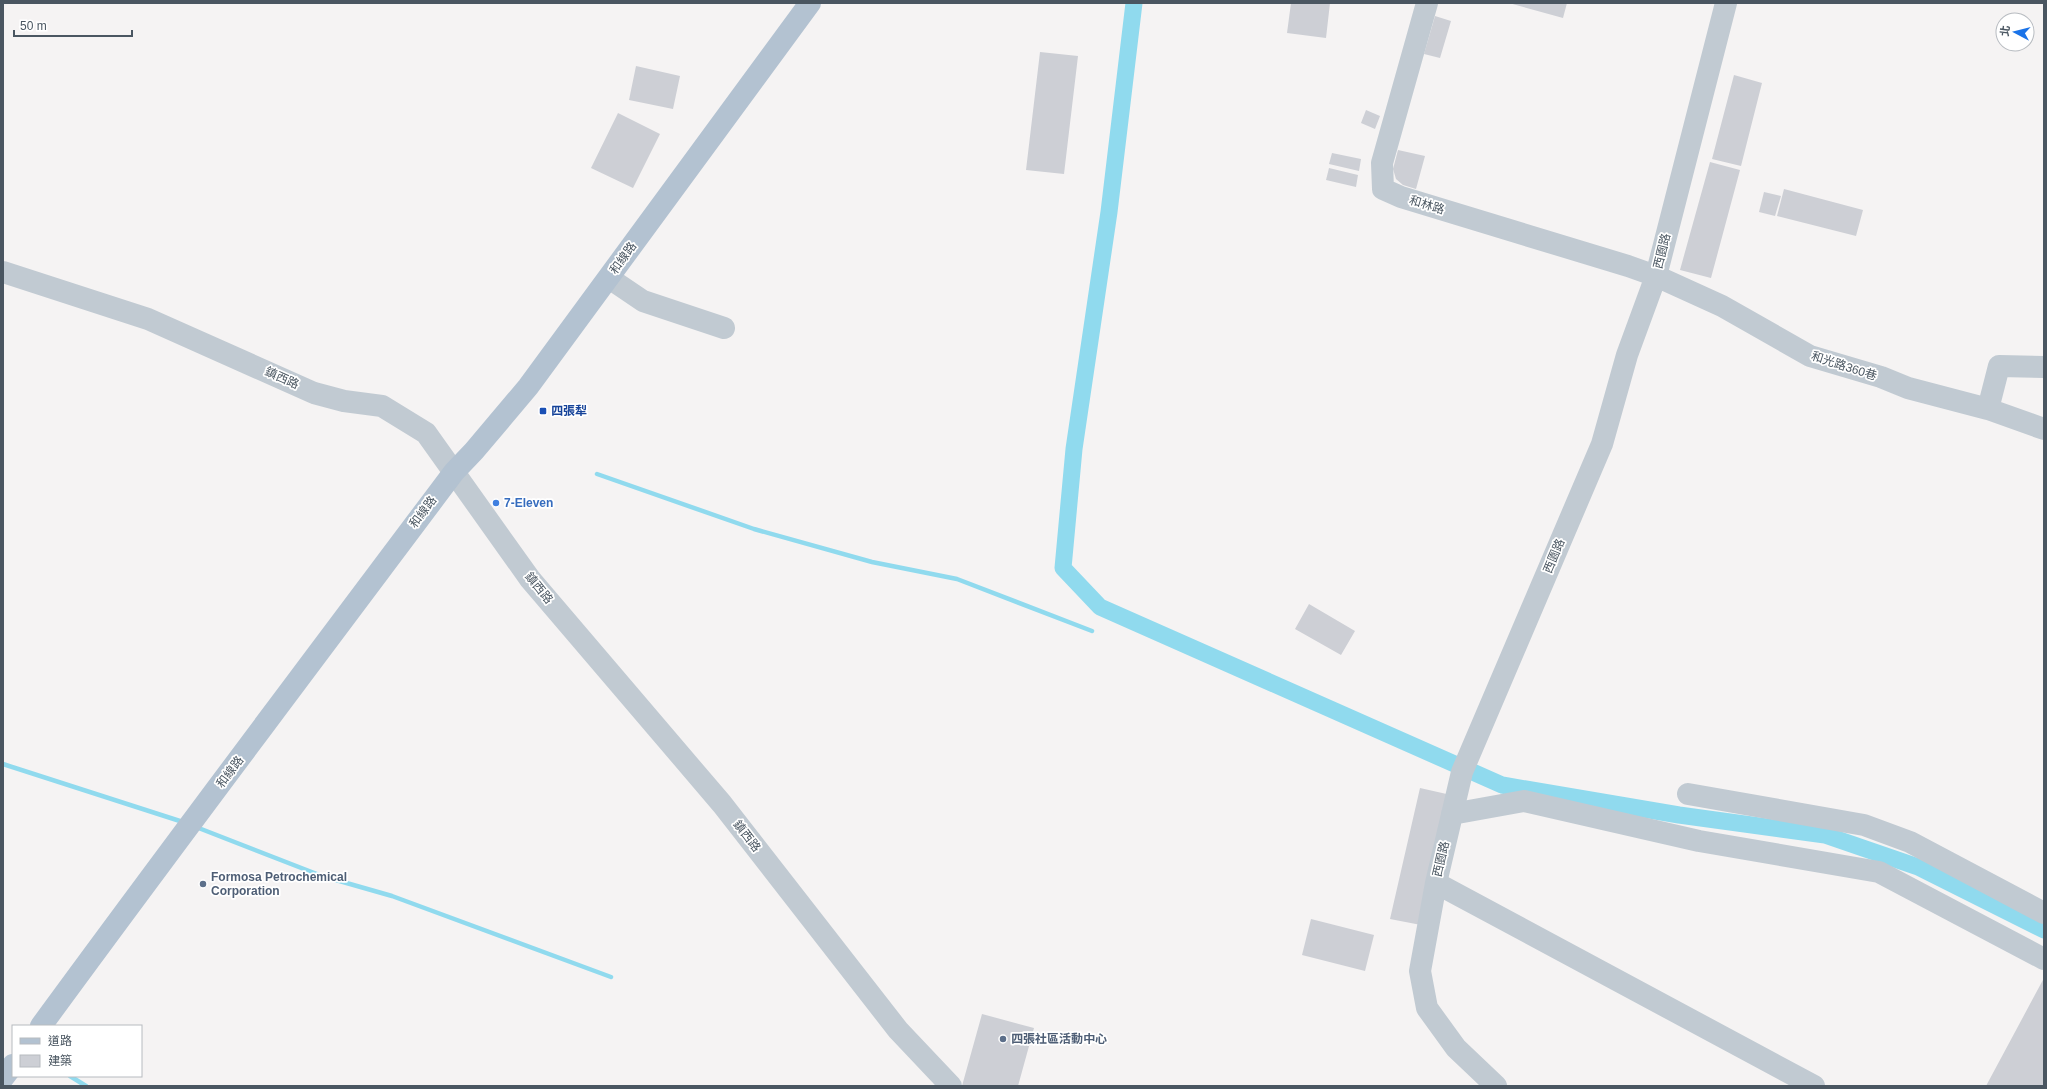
<svg xmlns="http://www.w3.org/2000/svg" width="2047" height="1089" viewBox="0 0 2047 1089" font-family="Helvetica,'Noto Sans TC',sans-serif">
	<style>
		.lines { fill: none; stroke-linecap: round; stroke-linejoin: round }
		.stream { stroke: #90daee; stroke-width: 4.5 }
		.canal { stroke: #90daee; stroke-width: 17 }
		.building { fill: #cdcfd5 }
		.minor { stroke: #c1cad2; stroke-width: 22 }
		.major { stroke: #b3c2d1; stroke-width: 22 }
		.transit-dot { fill: #1a4fb4; stroke: #fff; stroke-width: 1.5 }
		.shop-dot { fill: #3f7fe0; stroke: #fff; stroke-width: 1.5 }
		.service-dot { fill: #5c6f8a; stroke: #fff; stroke-width: 1.5 }
		.labels { text-anchor: middle; dominant-baseline: central; stroke-width: 3.5; stroke-linejoin: round; paint-order: stroke }
		.street-label { font-size: 12px; fill: #4a5661; stroke: #fff }
		.transit-label { font-size: 12px; font-weight: bold; fill: #164399; stroke: #fff; text-anchor: start }
		.shop-label { font-size: 12px; font-weight: bold; fill: #366cbe; stroke: #fff; text-anchor: start }
		.service-label { font-size: 12px; font-weight: bold; fill: #4e5e75; stroke: #fff; text-anchor: start }
	</style>
	<rect width="100%" height="100%" fill="#f5f3f3"/>
	<g class="lines">
		<!-- stream -->
		<path class="stream" d="M597,474L754,529L872,562L957,579L1092,631
			M3,764L183,822
			M196,827L322,876L392,896L611,977
			M70,1076L86,1086"/>
		<!-- canal -->
		<path class="canal" d="M1134,3L1109,212L1074,449L1063,568L1100,607L1502,785L1679,815L1825,835L1918,867L2044,930"/>
	</g>
	<!-- building -->
	<path class="building" d="M1291,3H1330L1326,38L1287,33Z
		M1509,3H1567L1563,18Z
		M1435,16L1451,21L1440,58L1424,54Z
		M1040,52L1078,56L1064,174L1026,170Z
		M636,66L680,76L673,109L629,100Z
		M1734,75L1762,83L1741,166L1712,159Z
		M1366,110L1380,116L1375,129L1361,123Z
		M618,113L660,134L633,188L591,168Z
		M1398,150L1425,156L1416,189L1403,185L1396,179L1393,169Z
		M1332,153L1361,159L1359,171L1329,164Z
		M1710,162L1740,170L1711,278L1680,270Z
		M1329,168L1358,175L1356,187L1326,180Z
		M1784,189L1863,210L1856,236L1777,216Z
		M1764,192L1781,196L1775,216L1759,212Z
		M1309,604L1355,631L1341,655L1295,629Z
		M1420,788L1451,795L1421,925L1390,919Z
		M1311,919L1374,935L1365,971L1302,955Z
		M2044,978V1086H1986Z
		M982,1014L1034,1028L1018,1086H962Z"/>
	<g class="lines">
		<!-- minor -->
		<path class="minor" d="M1427,3L1382,163L1383,189L1401,197L1628,266L1656,276L1722,306L1810,356L1881,377L1908,388L1988,409L2044,429
			M3,272L148,319L314,393L344,401L382,406L426,433L530,579L722,804L898,1030L951,1086
			M609,278L643,301L724,328
			M1988,409L1999,366L2044,367
			M1688,794L1864,825L1910,842L2044,913
			M1452,814L1524,801L1699,841L1879,872L2044,959
			M1436,883L1814,1086
			M1496,1086L1456,1048L1427,1008L1420,971L1436,883L1462,772L1602,444L1627,355L1656,276L1726,3"/>
		<!-- major -->
		<path class="major" d="M41,1026C177,840 316,656 454,472L474,451L528,387L810,3
			M3,1078L13,1065"/>
	</g>
	<!-- markers -->
	<rect class="transit-dot" x="539" y="407" width="8" height="8" rx="2"/>
	<circle class="shop-dot" cx="496" cy="503" r="4"/>
	<g class="service-dot">
		<circle cx="203" cy="884" r="4"/>
		<circle cx="1003" cy="1039" r="4"/>
	</g>
	<g class="labels">
		<!-- street labels -->
		<g class="street-label">
			<text transform="translate(1427 205) rotate(17)">和林路</text>
			<text transform="translate(1662 251) rotate(-76)">西園路</text>
			<text transform="translate(623 258) rotate(-54)">和線路</text>
			<text transform="translate(1844 366) rotate(18)">和光路360巷</text>
			<text transform="translate(282 378) rotate(24)">鎮西路</text>
			<text transform="translate(423 512) rotate(-53)">和線路</text>
			<text transform="translate(1554 556) rotate(-67)">西園路</text>
			<text transform="translate(539 588) rotate(51)">鎮西路</text>
			<text transform="translate(230 772) rotate(-53)">和線路</text>
			<text transform="translate(747 836) rotate(52)">鎮西路</text>
			<text transform="translate(1441 859) rotate(-77)">西園路</text>
		</g>
		<!-- transit labels -->
		<g class="transit-label">
			<text x="551" y="411">四張犁</text>
		</g>
		<!-- shop labels -->
		<g class="shop-label">
			<text x="504" y="503">7-Eleven</text>
		</g>
		<!-- service labels -->
		<g class="service-label">
			<text x="211" y="877">Formosa Petrochemical<tspan x="211" dy="14">Corporation</tspan></text>
			<text x="1011" y="1039">四張社區活動中心</text>
		</g>
	</g>
	<!-- border -->
	<rect width="2047" height="1089" fill="none" stroke="#4a5661" stroke-width="8"/>
	<!-- legend -->
	<rect x="12" y="1025" width="130" height="52" fill="#ffffff" stroke="#b7bbc0"/>
	<rect x="20" y="1038" width="20" height="6" fill="#b3c2d1" stroke="#b7bbc0"/>
	<text x="48" y="1045" font-size="12" fill="#4a5661">道路</text>
	<rect x="20" y="1055" width="20" height="12" fill="#cdcfd5" stroke="#b7bbc0"/>
	<text x="48" y="1065" font-size="12" fill="#4a5661">建築</text>
	<!-- north arrow -->
	<g transform="translate(2015 32) rotate(277)"><circle r="19" fill="#ffffff" stroke="#b7bbc0"/>
	<path d="M0-3L7 15L0 10L-7 15Z" fill="#1a73e8"/>
	<text y="-6" font-size="11" font-weight="bold" text-anchor="middle" fill="#4a5661">北</text>
	</g>
	<!-- scale -->
	<path d="M14 30v6h118v-6" fill="none" stroke="#4a5661" stroke-width="2"/>
	<text x="20" y="30" font-size="12" fill="#4a5661" stroke="#ffffff" stroke-width="3" paint-order="stroke">50 m</text>
</svg>
